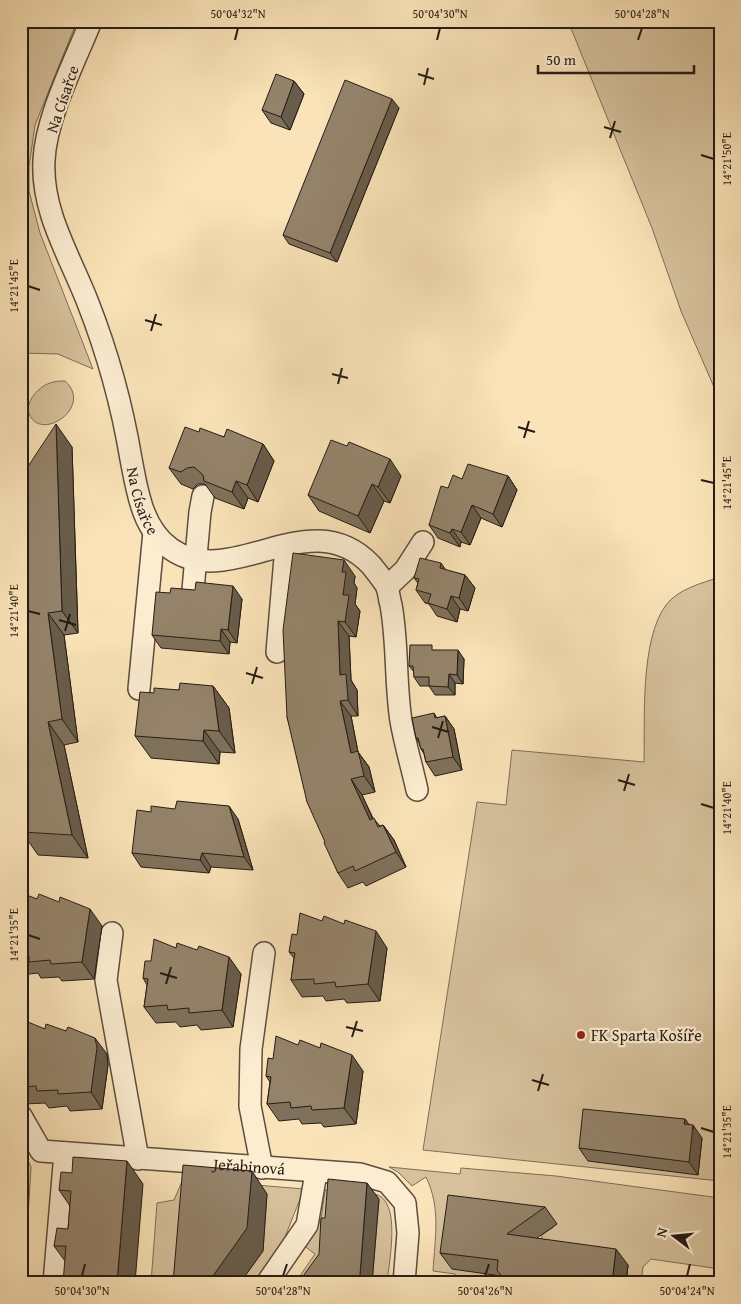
<svg xmlns="http://www.w3.org/2000/svg" width="741" height="1304" viewBox="0 0 741 1304" font-family="'Gentium Book Plus',serif">
	<style>
		.green { fill: #d6c19c; stroke: #7e6e58 }
		.lines { fill: none; stroke-linecap: round; stroke-linejoin: round }
		.street-casing { stroke: #5b4e3e; stroke-width: 24 }
		.street { stroke: #fcedd1; stroke-width: 21 }
		.wall { fill: #7f715b; stroke: #261c15 }
		.shaded-wall { fill: #685c4a; stroke: #261c15 }
		.building { fill: #94836a; stroke: #261c15 }
		.ticks { fill: none; stroke: #261c15; stroke-width: 2 }
		.poi-dot { fill: #8f2418; stroke: #fcedd1; stroke-width: 2 }
		.labels { text-anchor: middle; dominant-baseline: central; stroke-width: 4.5; stroke-linejoin: round; paint-order: stroke }
		.street-label { font-size: 16px; fill: #261c15; stroke: #fcedd1 }
		.poi-label { font-size: 16px; fill: #261c15; stroke: #fcedd1; text-anchor: start }
		.neatline { fill: none; stroke: #261c15; stroke-width: 2 }
		.ticks-label { font-size: 12px; text-anchor: middle; fill: #261c15 }
	</style>
	<rect width="100%" height="100%" fill="#fae3b8"/>
	<filter id="stains"><feTurbulence type="fractalNoise" baseFrequency=".004" numOctaves="4"/><feColorMatrix values="0 0 0 0 .2 0 0 0 0 .09 0 0 0 0 .02 0 0 0 .5 -.17"/></filter>
	<radialGradient id="worn" r=".72"><stop offset=".6" stop-color="#630" stop-opacity="0"/><stop offset="1" stop-color="#630" stop-opacity=".3"/></radialGradient>
	<!-- green -->
	<path class="green" d="M21,21H77L35,125L29,167V191L40,233L93,369L58,354L21,353Z
		M568,21H720V401L681,311L652,228Z
		M65,381C92,405 48,438 32,419C21,406 37,387 50,383C55,381 60,381 65,381Z
		M720,577V1181L423,1150L477,802L506,805L512,750L644,762C645,719 640,640 666,605C678,589 702,583 720,577Z
		M21,1145L31,1167L24,1283H21Z
		M389,1167L460,1174L461,1168L556,1176L720,1198V1269L651,1259L643,1267L641,1283H626L628,1265L540,1250L542,1235L554,1227L544,1215L510,1277L509,1283L463,1282L455,1274L433,1271C435,1237 441,1208 426,1177L412,1186L398,1172Z
		M183,1179L304,1189L283,1242L254,1283H240L263,1251L267,1194L191,1283H151L157,1203L174,1200Z
		M325,1190C341,1191 359,1190 375,1194C402,1200 389,1262 387,1283H372L379,1200L322,1283H295L315,1254L303,1245L321,1220Z"/>
	<g class="lines">
		<defs>
			<g id="street">
				<path id="s1" d="M91,21C75,61 46,117 44,160C41,212 70,256 88,303C108,354 122,405 131,459C137,490 142,529 171,549C232,592 310,500 371,565C376,571 382,579 386,585C389,591 389,599 391,605C398,643 395,682 401,721C405,744 412,767 417,790"/>
				<path d="M387,587L405,570L423,542"/>
				<path d="M193,590L200,512L203,496"/>
				<path d="M277,652L286,546"/>
				<path d="M139,689L154,532"/>
				<path d="M112,933L106,980L138,1159"/>
				<path id="s2" d="M21,1116L41,1151L360,1174L387,1182L405,1203L408,1233L404,1283"/>
				<path d="M262,1168L250,1106L251,1049L264,953"/>
				<path d="M54,1283L65,1153"/>
				<path d="M267,1283L307,1225L316,1173"/>
			</g>
		</defs>
		<!-- street casing -->
		<use href="#street" class="street-casing"/>
		<!-- street -->
		<use href="#street" class="street"/>
	</g>
	<!-- wall -->
	<path class="wall" d="M294,81L304,94L290,130L271,123L262,110Z
		M399,108L337,262L289,244L283,235Z
		M199,432L263,444L274,461L258,502L248,498L244,509L215,498L205,484H198L193,489L181,484L169,468Z
		M347,446L401,476L390,503L384,501L370,533L319,511L308,495Z
		M72,447L78,633L64,635L78,742L64,745L88,858L38,855L22,832L21,477Z
		M508,476L517,490L502,527L481,518L470,545L461,542L460,547L438,538L429,525L448,488L462,479Z
		M446,570L465,575L475,588L468,611L460,609L457,622L437,616L429,604L425,603L416,590L418,583L414,578Z
		M355,576L354,583L357,588L355,604L360,611L356,637L349,636L351,680L357,690L358,716H351L358,752L369,767L375,792L362,795L373,818L380,826L383,825L394,840L406,867L366,886L363,882L348,888L338,873L325,842L287,717Z
		M242,599L237,643L230,642L229,654L161,648L152,635Z
		M435,650L464,659L463,684L455,683V695H435L429,686H420L414,677V672L409,666Z
		M213,686L229,708L235,753L220,752L219,764L151,758L135,736L154,693Z
		M434,713L437,718L445,716L454,729L462,770L435,776L426,762L424,754L421,749L419,743L416,738Z
		M238,819L253,870L211,867L209,873L141,867L132,853Z
		M21,893L102,926L94,979L62,981L59,977L41,978L38,973L21,975Z
		M387,948L380,1001L347,1003L344,999L326,1001L323,996L302,997L291,980L294,958L289,952Z
		M241,974L233,1027L201,1030L197,1025L180,1027L176,1022L156,1023L144,1007L147,985L143,978Z
		M45,1029L66,1031L107,1054L108,1065L102,1109L70,1111L67,1106L49,1108L45,1103L25,1104L21,1099V1087Z
		M363,1071L356,1124L324,1127L321,1123L302,1124L299,1119L279,1121L267,1104L270,1082L266,1076Z
		M685,1119L689,1125L702,1138L698,1175L588,1161L579,1148Z
		M143,1184L65,1261L54,1246L68,1229L70,1206L59,1190Z
		M545,1207L557,1224L537,1238L628,1265L626,1283H506L501,1276L452,1269L440,1253Z"/>
	<!-- shaded-wall -->
	<path class="shaded-wall" d="M294,81L304,94L290,130L281,117Z
		M392,99L399,108L337,262L330,253Z
		M56,424L72,447L78,633L62,611Z
		M263,444L274,461L258,502L247,485Z
		M390,459L401,476L390,503L378,487Z
		M508,476L517,490L502,527L493,514Z
		M236,481L248,498L244,509L232,492Z
		M372,484L384,501L370,533L358,516Z
		M472,505L481,518L470,545L461,532Z
		M452,529L461,542L460,547L450,533Z
		M344,560L355,576L354,583L357,588L355,604L360,611L356,637L345,622L342,572Z
		M441,563L450,576L440,568Z
		M465,575L475,588L468,611L459,598Z
		M233,586L242,599L237,643L228,630Z
		M451,596L460,609L457,622L447,609Z
		M48,613L64,635L78,742L62,719Z
		M338,621L349,636L351,680L357,690L358,716L348,700L340,675Z
		M221,629L230,642L229,654L220,641Z
		M458,650L464,659L463,684L457,675Z
		M449,674L455,683V695L448,687Z
		M213,686L229,708L235,753L219,731Z
		M340,701L351,716L358,752L369,767L375,792L364,776L351,753Z
		M445,716L454,729L462,770L453,757Z
		M48,722L64,745L88,858L72,835Z
		M204,730L220,752L219,764L203,741Z
		M351,779L362,795L380,835L370,820Z
		M229,806L238,819L253,870L244,857Z
		M383,825L394,840L406,867L396,852Z
		M202,853L211,867L209,873L200,860Z
		M90,909L102,926L94,979L82,962Z
		M376,931L387,948L380,1001L368,984Z
		M229,957L241,974L233,1027L222,1010Z
		M95,1038L107,1054L108,1065L102,1109L91,1092Z
		M352,1055L363,1071L356,1124L344,1108Z
		M685,1119L693,1130V1125L702,1138L698,1175L689,1162L684,1124Z
		M127,1161L143,1184L135,1283H117Z
		M252,1171L267,1194L263,1251L240,1283H208Z
		M367,1183L379,1199L372,1283H364L360,1275Z
		M616,1249L628,1265L626,1283H612Z"/>
	<!-- building -->
	<path class="building" d="M276,74L294,81L281,117L262,110Z
		M345,80L392,99L330,253L283,235Z
		M56,424L62,611L48,613L62,719L48,722L72,835L22,832L21,827V477Z
		M185,427L199,432L200,428L224,437L227,429L263,444L247,485L236,481L232,492L204,481L203,475L194,467L187,468L181,472L169,468Z
		M331,440L347,446L349,442L390,459L378,487L372,484L358,516L308,495Z
		M468,464L508,476L493,514L472,505L461,532L452,529L450,533L429,525L441,486L448,488L453,475L462,479Z
		M293,553L344,560L342,572H346L343,595H349L345,622L338,621L340,675L346,674L348,700L340,701L351,753L358,751L364,776L351,779L370,820L374,818L378,827L383,825L396,852L355,871L353,866L338,873L324,843L325,842L307,802L287,717L283,630Z
		M420,558L441,563L440,568L465,575L459,598L451,596L447,609L428,603L431,594L416,590L419,579L414,578Z
		M196,582L233,586L228,630L221,629L220,641L152,635L156,592L170,593L171,588L195,590Z
		M410,645H432V650H458L457,675L449,674L448,687L429,686V677H414L413,666H409Z
		M180,683L213,686L219,731L204,730L203,741L135,736L140,692L154,693V688L179,690Z
		M434,713L435,718L445,716L453,757L426,762L423,749H421L418,738H416L412,718Z
		M177,801L229,806L244,857L202,853L200,860L132,853L137,810L151,812V806L175,809Z
		M21,893L37,899L39,894L59,902L60,897L90,909L82,962L51,964L50,960L29,962V956L21,957Z
		M300,913L322,921L324,916L344,924L345,920L376,931L368,984L336,987L335,982L314,984V979L291,980L295,953L289,952L292,934L297,935Z
		M154,939L176,948L177,943L197,950L199,946L229,957L222,1010L189,1013V1008L168,1010L167,1005L144,1007L148,979L143,978L145,961H151Z
		M23,1020L45,1029L46,1024L66,1031L68,1027L95,1038L97,1048L91,1092L58,1094V1090L37,1091L36,1086L21,1087V1030Z
		M276,1036L298,1045L300,1040L320,1048L321,1043L352,1055L344,1108L312,1110L311,1106L291,1108L290,1102L267,1104L271,1077L266,1076L268,1058L273,1059Z
		M583,1109L685,1119L684,1124L693,1125L689,1162L579,1148Z
		M73,1157L127,1161L117,1283H63L66,1246H54L57,1228L68,1229L71,1191L59,1190L61,1172L72,1173Z
		M183,1165L252,1171L247,1228L208,1283H173Z
		M328,1179L367,1183L360,1275L366,1280L364,1283H298L319,1254L321,1218H325Z
		M448,1195L545,1207L507,1234L616,1249L612,1283H506V1282L497,1270L498,1260L440,1253Z"/>
	<!-- ticks -->
	<path class="ticks" d="M235,40L238,28M437,40L440,28M638,40L642,28M418,74L434,79M424,85L428,68M604,127L621,132M610,138L615,121M701,155L714,159M28,286L40,290M145,320L162,325M151,331L156,314M332,374L348,378M338,384L342,368M518,427L535,432M524,438L529,421M701,480L714,483M28,611L40,614M59,620L76,625M65,631L70,614M246,673L263,678M252,684L257,667M432,727L449,732M438,738L443,721M618,780L635,785M624,791L629,774M701,804L714,808M28,935L40,939M160,973L177,978M166,984L171,967M346,1027L363,1031M352,1037L357,1021M532,1080L549,1085M538,1091L543,1074M701,1128L714,1132M82,1276L85,1264M283,1276L287,1264M485,1276L489,1264M687,1276L690,1264"/>
	<!-- markers -->
	<circle class="poi-dot" cx="581" cy="1035" r="5"/>
	<g class="labels">
		<!-- street labels -->
		<g class="street-label">
			<text transform="translate(62 99) rotate(-71)">Na Císařce</text>
			<text stroke="none"><textPath href="#s1" startOffset="504">Na Císařce</textPath></text>
			<text stroke="none"><textPath href="#s2" startOffset="249">Jeřabinová</textPath></text>
		</g>
		<!-- poi labels -->
		<g class="poi-label">
			<text x="591" y="1035">FK Sparta Košíře</text>
		</g>
	</g>
	<!-- margin -->
	<rect width="741" height="1304" fill="none" stroke="#fae3b8" stroke-width="55"/>
	<!-- north arrow -->
	<g transform="translate(674 1236) rotate(286)" stroke="#fcedd1" stroke-width="4" paint-order="stroke">
	<path d="M0-4L9 19L0 12L-9 19Z" fill="#261c15"/>
	<text y="-8" font-size="14" font-weight="bold" text-anchor="middle" fill="#261c15">N</text>
	</g>
	<!-- scale -->
	<path d="M538 65v8h156v-8" fill="none" stroke="#261c15" stroke-width="2.5"/>
	<text x="546" y="65" font-size="15" fill="#261c15" stroke="#fcedd1" stroke-width="4" paint-order="stroke">50 m</text>
	<rect x="28" y="28" width="686" height="1248" class="neatline"/>
	<g class="ticks-label">
		<text x="238" y="18">50°04'32"N</text>
		<text x="440" y="18">50°04'30"N</text>
		<text x="642" y="18">50°04'28"N</text>
		<text transform="translate(727 159) rotate(-90)" y="4">14°21'50"E</text>
		<text transform="translate(14 286) rotate(-90)" y="4">14°21'45"E</text>
		<text transform="translate(727 483) rotate(-90)" y="4">14°21'45"E</text>
		<text transform="translate(14 611) rotate(-90)" y="4">14°21'40"E</text>
		<text transform="translate(727 808) rotate(-90)" y="4">14°21'40"E</text>
		<text transform="translate(14 935) rotate(-90)" y="4">14°21'35"E</text>
		<text transform="translate(727 1132) rotate(-90)" y="4">14°21'35"E</text>
		<text x="82" y="1295">50°04'30"N</text>
		<text x="283" y="1295">50°04'28"N</text>
		<text x="485" y="1295">50°04'26"N</text>
		<text x="687" y="1295">50°04'24"N</text>
	</g>
	<rect width="100%" height="100%" filter="url(#stains)"/>
	<rect width="100%" height="100%" fill="url(#worn)"/>
</svg>
